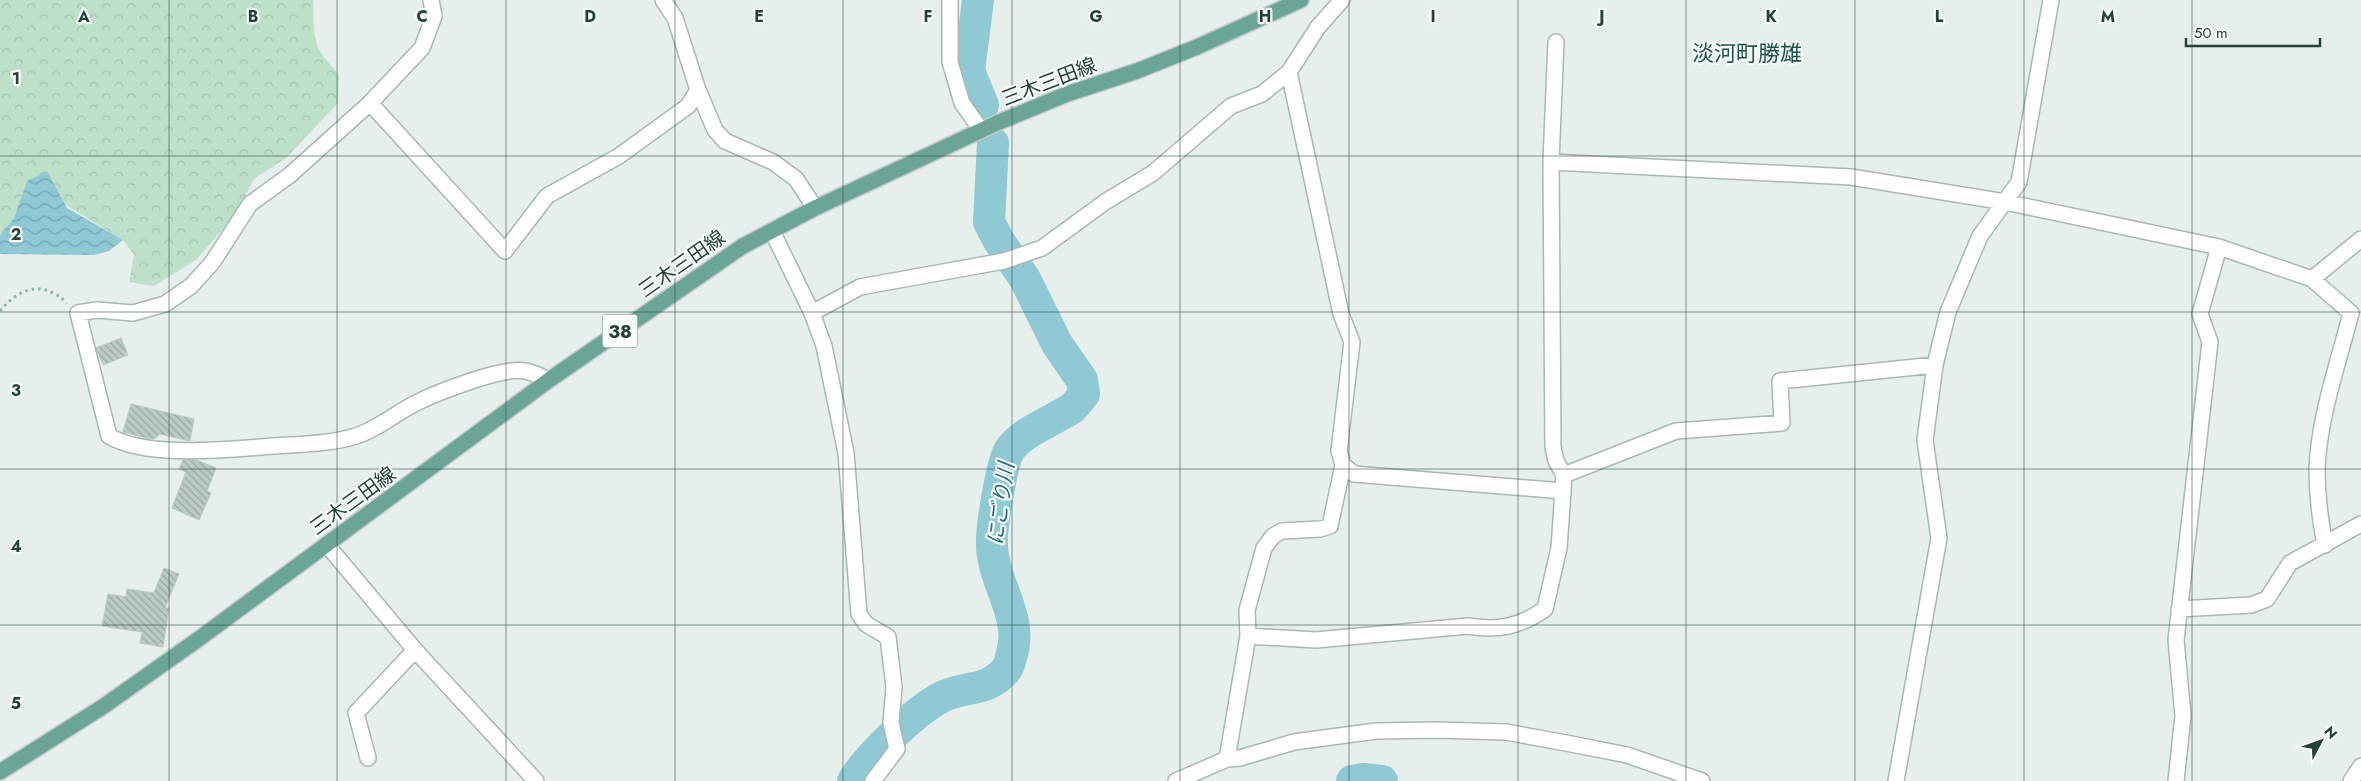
<svg xmlns="http://www.w3.org/2000/svg" width="2361" height="781" viewBox="0 0 2361 781" font-family="Jost,'Noto Sans JP',sans-serif">
	<style>
		.forest { fill: url(#forest-crowns) }
		.water { fill: url(#water-waves) }
		.lines { fill: none; stroke-linecap: round; stroke-linejoin: round }
		.river { stroke: #8ec9d4; stroke-width: 32 }
		.building { fill: url(#building-back-hatch); stroke: #b8c9c2 }
		.minor-casing { stroke: #a8b8b2; stroke-width: 18 }
		.major-casing { stroke: #c2cac8; stroke-width: 18 }
		.path { stroke: #86b3a5; stroke-width: 3; stroke-dasharray: 2.5 4; stroke-linecap: butt }
		.minor { stroke: #fff; stroke-width: 15 }
		.major { stroke: #6aa596; stroke-width: 15 }
		.grid { fill: none; stroke: #24423a; stroke-width: 1; stroke-opacity: 0.55 }
		.labels { text-anchor: middle; dominant-baseline: central; stroke-width: 4.5; stroke-linejoin: round; paint-order: stroke }
		.shield { fill: #f7fbf9; stroke: #637a73; stroke-width: 1 }
		.shield-label { font-size: 19px; font-weight: bold; fill: #24423a }
		.street-label { font-size: 20px; fill: #24423a; stroke: #f7fbf9 }
		.water-label { font-size: 21px; font-style: italic; fill: #1c6f80; stroke: #f7fbf9 }
		.quarter-label { font-size: 22px; fill: #1f5548; stroke: #f7fbf9 }
		.grid-label { font-size: 16px; text-anchor: middle; font-weight: bold; fill: #24423a; stroke: #f7fbf9; stroke-width: 4.5; stroke-linejoin: round; paint-order: stroke }
	</style>
	<defs>
		<pattern id="forest-crowns" width="20" height="18" patternUnits="userSpaceOnUse" patternTransform="scale(1.25)"><rect width="20" height="18" fill="#bfe0c8"/><path d="M2 6a3 3 0 1 1 6 0M12 15a3 3 0 1 1 6 0" fill="none" stroke="#a4c1ad"/></pattern>
		<pattern id="water-waves" width="16" height="10" patternUnits="userSpaceOnUse" patternTransform="scale(1.25)"><rect width="16" height="10" fill="#8ec9d4"/><path d="M0 5q4-4 8 0t8 0" fill="none" stroke="#74a5ad"/></pattern>
		<pattern id="building-back-hatch" width="6" height="6" patternUnits="userSpaceOnUse" patternTransform="scale(1.25)"><rect width="6" height="6" fill="#bbcac4"/><path d="M-1 5l2 2M0 0l6 6M5-1l2 2" fill="none" stroke="#98a6a0"/></pattern>
	</defs>
	<rect width="100%" height="100%" fill="#e6efeb"/>
	<!-- forest -->
	<path class="forest" d="M0,0H313C315,39 310,45 339,74L338,103L286,158L254,179L236,214L196,260L154,286L129,282L134,255L123,240L27,181L14,218L0,235Z"/>
	<!-- water -->
	<path class="water" d="M47,171L67,208L123,240L109,251L94,255L0,254V235L14,218L27,181Z"/>
	<g class="lines">
		<!-- river -->
		<path class="river" d="M978,0L969,71L983,105
			M853,781C868,756 918,708 944,696C965,686 988,692 1006,670C1009,667 1010,661 1011,657C1025,617 992,583 992,544C991,529 1002,462 1009,451C1021,432 1053,421 1072,408C1076,405 1080,399 1084,394L1082,380L1057,344L1025,279L999,241L989,222L993,143
			M1352,781L1363,779L1382,781"/>
	</g>
	<!-- building -->
	<path class="building" d="M121,338L128,355L103,365L96,348Z
		M131,404L194,419L190,441L160,434L154,439L146,438L123,432Z
		M183,460H196L216,468L207,491L211,493L199,520L172,508L186,472L179,469Z
		M164,568L179,574L165,608H169L163,647L140,643L142,632L102,626L108,594L126,597L127,589L154,593Z"/>
	<g class="lines">
		<defs>
			<path id="minor" d="M431,0L434,16L422,48L370,103L290,175L250,204L212,263L191,286L165,304L133,313L97,310L78,313L109,436C148,459 228,449 274,446C301,444 330,444 356,436C378,429 396,413 416,403C436,393 504,366 525,371C533,372 541,377 549,380
				M663,0L675,18L698,90L715,130L725,141L773,162L796,179L815,208
				M950,0V62L962,103L981,130
				M1556,42L1551,162L1553,447L1556,461L1564,475
				M1289,72L1341,314L1352,342L1339,451L1343,465L1354,474L1563,491L1564,475L1676,431L1782,423L1780,381L1935,365
				M370,103L505,251L547,196L619,156L688,106L698,90
				M1551,162L1851,177L2005,202L2219,247L2312,279L2351,313C2338,364 2319,417 2317,469C2317,495 2320,520 2325,545
				M772,231L812,313L824,346L846,453L859,614L866,624L888,637L894,687L891,723L897,749L873,781
				M2312,279L2361,239
				M812,313L860,287L1004,261L1042,248L1105,202L1153,173L1231,106L1262,94L1289,72L1318,27L1342,0
				M327,545L415,650L536,781
				M2179,609L2251,605L2267,599L2290,563L2361,524
				M1248,636L1316,640L1468,626C1498,631 1519,627 1545,609L1559,548L1563,491
				M368,758L356,713L415,650
				M1227,759L1248,636L1247,610L1264,548L1273,536L1282,531L1320,529L1330,526L1343,465
				M1176,781L1227,759L1240,758L1294,742L1376,731L1436,730L1506,732L1566,743L1627,755L1702,781
				M1896,781L1939,538L1925,440L1935,365L1948,312L1980,236L2019,182L2051,0
				M2176,781L2183,716L2176,640L2210,342L2200,314L2219,247
				M2351,781L2361,766"/>
			<path id="major" d="M0,772L104,706L200,638L549,380L743,246L815,208L997,123L1067,94L1137,71L1197,47L1301,0"/>
		</defs>
		<!-- minor casing -->
		<use href="#minor" class="minor-casing"/>
		<!-- major casing -->
		<use href="#major" class="major-casing"/>
		<!-- path -->
		<path class="path" d="M0,311C20,287 43,280 67,303"/>
		<!-- minor -->
		<use href="#minor" class="minor"/>
		<!-- major -->
		<use href="#major" class="major"/>
	</g>
	<!-- grid -->
	<path class="grid" d="M169,0V781M337,0V781M506,0V781M675,0V781M843,0V781M1012,0V781M1180,0V781M1349,0V781M1518,0V781M1686,0V781M1855,0V781M2024,0V781M2192,0V781M0,156H2361M0,312H2361M0,469H2361M0,625H2361"/>
	<g class="labels">
		<!-- shield labels -->
		<rect class="shield" x="602.5" y="314.5" width="35" height="33" rx="4"/>
		<g class="shield-label">
			<text x="620" y="331">38</text>
		</g>
		<!-- street labels -->
		<g class="street-label">
			<text transform="translate(1049 82) rotate(-21)">三木三田線</text>
			<text transform="translate(682 264) rotate(-35)">三木三田線</text>
			<text transform="translate(353 501) rotate(-36)">三木三田線</text>
		</g>
		<!-- water labels -->
		<g class="water-label">
			<text transform="translate(1001 504) rotate(-82)">にごり川</text>
		</g>
		<!-- quarter labels -->
		<g class="quarter-label">
			<text x="1747" y="53">淡河町勝雄</text>
		</g>
	</g>
	<g class="grid-label">
		<text x="84" y="22">A</text>
		<text x="253" y="22">B</text>
		<text x="422" y="22">C</text>
		<text x="590" y="22">D</text>
		<text x="759" y="22">E</text>
		<text x="928" y="22">F</text>
		<text x="1096" y="22">G</text>
		<text x="1265" y="22">H</text>
		<text x="1433" y="22">I</text>
		<text x="1602" y="22">J</text>
		<text x="1771" y="22">K</text>
		<text x="1939" y="22">L</text>
		<text x="2108" y="22">M</text>
		<text x="16" y="84">1</text>
		<text x="16" y="240">2</text>
		<text x="16" y="396">3</text>
		<text x="16" y="552">4</text>
		<text x="16" y="709">5</text>
	</g>
	<!-- north arrow -->
	<g transform="translate(2321 741) rotate(49)" stroke="#f7fbf9" stroke-width="4" paint-order="stroke">
	<path d="M0-4L9 19L0 12L-9 19Z" fill="#24423a"/>
	<text y="-8" font-size="14" font-weight="bold" text-anchor="middle" fill="#24423a">N</text>
	</g>
	<!-- scale -->
	<path d="M2186 38v8h134v-8" fill="none" stroke="#24423a" stroke-width="2.5"/>
	<text x="2194" y="38" font-size="15" fill="#24423a" stroke="#f7fbf9" stroke-width="4" paint-order="stroke">50 m</text>
</svg>
